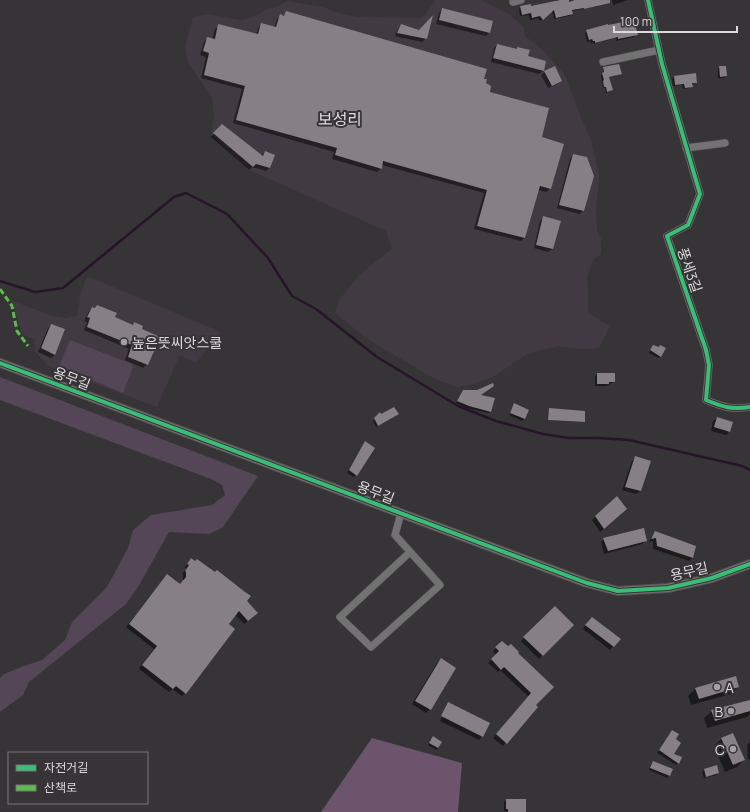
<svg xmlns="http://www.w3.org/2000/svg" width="750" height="812" viewBox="0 0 750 812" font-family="Manrope,'Noto Sans KR',sans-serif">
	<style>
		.built { fill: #423a42 }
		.green { fill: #544656 }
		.forest { fill: #6b546c }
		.shadow { fill: #0007 }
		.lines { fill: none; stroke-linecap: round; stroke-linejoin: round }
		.stream { stroke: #28142a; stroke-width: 2.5 }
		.building { fill: #867f86 }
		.minor-casing { stroke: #545254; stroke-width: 8 }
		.tertiary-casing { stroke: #545254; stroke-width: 10 }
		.minor { stroke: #727272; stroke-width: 7 }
		.tertiary { stroke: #727272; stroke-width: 8 }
		.quiet { stroke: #5cbc4b; stroke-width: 3; stroke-dasharray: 6 3; stroke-linecap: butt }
		.cycleway-casing { stroke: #373337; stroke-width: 6 }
		.cycleway { stroke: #3abd76; stroke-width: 4 }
		.poi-dot { fill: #a3a0a3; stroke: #373337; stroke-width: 1.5 }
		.labels { text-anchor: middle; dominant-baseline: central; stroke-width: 4; stroke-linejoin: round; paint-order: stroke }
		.street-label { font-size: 14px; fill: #dddadd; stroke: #373337 }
		.poi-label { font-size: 14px; fill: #dddadd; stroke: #373337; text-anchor: start }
		.quarter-label { font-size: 16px; fill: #dddadd; stroke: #373337 }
	</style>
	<rect width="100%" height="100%" fill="#363436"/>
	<!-- built -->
	<path class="built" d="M436,0H481L507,13L524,27V35L544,51L565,75L580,115L591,140L599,176L596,210L597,230L601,238V254L593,260L587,277L588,289V313L610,326L599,348L581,349L558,346L527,354L496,375L476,384L457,387L435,379L369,340L335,313L339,300L360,274L392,249L386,231L247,169L211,135L214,117L212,97L188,63L185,46L193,17L207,14L242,20L256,16L267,9L279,6L287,1L323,7L341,14L358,17L422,18Z
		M87,276L221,332L196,363L180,355L157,407L48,366L35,351L34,344L35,340L22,334L11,300L52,316L65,318L77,316L81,293Z"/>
	<!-- green -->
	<path class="green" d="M70,340L132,364L133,367L123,393L59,366Z
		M0,377L258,476L223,527L209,534L169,532L138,587L126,604L29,682L23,695L0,712V678L4,674L24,666L42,660L65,640L72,622L107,587L128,548L133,530L151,515L212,505L225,495L222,485L211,479L0,400Z"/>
	<!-- forest -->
	<path class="forest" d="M372,738L462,763L458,812H321Z"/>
	<!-- shadow -->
	<path class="shadow" d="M557,0H568L569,3L586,0H599L600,4L598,6L571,11V14L569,16L554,19L552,11L540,21L538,18L530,20L529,15L520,16L519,9L521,7H530L555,2Z
		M612,0H628L613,5Z
		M442,9L491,22L489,33L486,36L436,24L439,13Z
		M287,12L483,80L489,93L540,138L562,144L550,189L546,192L538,190L524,238L521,241L474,229L484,193L382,165L381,168L377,172L332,159L334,152L233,123L242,89L201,78L206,57L200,55L204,42L207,38L212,40L215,29L219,26L256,34L258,28L262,24L274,28L277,19L281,16H283Z
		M401,25L426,38L422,42L395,36L398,29Z
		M587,31L636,35L634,37L616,41V38L593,44V42L591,43L590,41L587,42L585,33Z
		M497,45L516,50L518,48L527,57L545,62L543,71L539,74L491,62L494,48Z
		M720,67L726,76L724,78H718V69Z
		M604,68L620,74L608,78L612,90L606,93L605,88H603L601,75L603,73V69Z
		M545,72L561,81L557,84L548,88L541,75Z
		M674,77L696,82L691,85L689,88L683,89L682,85L673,86L672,79Z
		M218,129L262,155L265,152L274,155L269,168L266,171L252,167L249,170L211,137Z
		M573,155L583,210L580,214L557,208L570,159Z
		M544,217L552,249L548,252L534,248L540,221Z
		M92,308L132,325L134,323L140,329L147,364L143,368L125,360L129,349L84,330L87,322L84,321L89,311Z
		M51,325L55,355L51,358L38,352L48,328Z
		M651,348L660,356L658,358L649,353Z
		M597,374H614V382L606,386H595V376Z
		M463,391L479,396L491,411L489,413L466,408L456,403Z
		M514,404L524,419L522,421L509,415Z
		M549,409L584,422L548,420Z
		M380,414L381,415L395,416L376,427L373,421Z
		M717,418L729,432L726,435L711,431L713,421Z
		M365,443L356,475L354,477L347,473Z
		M635,458L640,491L636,494L622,490L632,461Z
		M617,498L623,513L600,532L592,520Z
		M655,532L695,546L692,558L689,561L653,549V541L649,542L652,536Z
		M604,539L646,540L642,544L604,554L601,542Z
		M188,563L246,601L257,613L244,624L235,614L185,693L182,696L172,689L169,692L139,669L154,649L126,627L164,579L180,585L183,582V575L182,574L186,569L185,567Z
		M555,608L573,625L539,659L521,641Z
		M589,621L619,639L610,650L583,629Z
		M502,642L516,653L552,687L535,705L503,746L493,738L529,697L500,670L498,672L488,663L496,655L493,651Z
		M441,660L455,668L430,709L426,713L412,704L437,663Z
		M738,687L731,694L691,705L688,696L696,688Z
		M750,701V714L747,717L707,728L704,718L712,711Z
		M448,703L482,736L479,740L440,721L447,706H445Z
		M670,733L674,740L672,754L678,763L676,765L657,753Z
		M733,734L744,760L737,767L725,772L714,746L721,739Z
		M431,740L438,748L436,750L428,745Z
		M750,742V759L748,760L747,745Z
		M653,762L669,775L667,778L649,770Z
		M716,766L718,773L716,775L704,778L702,772L704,770Z
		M507,800L525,812L504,811V802Z"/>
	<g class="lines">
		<!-- stream -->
		<path class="stream" d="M0,281L35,292L63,288L174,197L186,193L227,214L268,258L292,296L316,309L377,357L458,406L496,421L543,434L569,438H597L629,440L742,466L750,470"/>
	</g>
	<!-- building -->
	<path class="building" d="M560,0H569V2L575,0H610V3L584,9V8L572,10L573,14L556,18L554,10L543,20L540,16L532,18L531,13L522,15L520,6L531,4V6Z
		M442,8L493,21L490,33L439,20Z
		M286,11L487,69L484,79H487L486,83L491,86L490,92L549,108L542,137L564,144L551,189L540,186L525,238L477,226L487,190L383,161L382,169L335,155L337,148L236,120L245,86L204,75L209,53L203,51L207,37L215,39L218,24L258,34L261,23L276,27L280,14L284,16Z
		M433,15L427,39L397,33L401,24L419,30Z
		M634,20L638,35L618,39V37L595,43V41H593L592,39L589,40L586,30L608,24V25Z
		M497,44L517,49V47L530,50L528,56L546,61L544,71L493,58Z
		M619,64L622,74L609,77L613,90L607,92L606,87H604L603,81L604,80L602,73L604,72L603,67Z
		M555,66L562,81L552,86L544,71Z
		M719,66H726L727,76L720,77Z
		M696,73L697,83H692L693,87L685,88L684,84L675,85L674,76Z
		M222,124L263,156L265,151L275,155L270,168L256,164L253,167L213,133Z
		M573,154L587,157L594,176L584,211L559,205Z
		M543,216L561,221L553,249L536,245Z
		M97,305L117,313L115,317L133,325L134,322L143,326L142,329L160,337L148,365L128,357L132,345L87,327L90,318L87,317L92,307L95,308Z
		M51,324L65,329L55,355L41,348Z
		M653,345L659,347L660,345L666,348L661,357L650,350Z
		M597,373H615V382H609V384H597Z
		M493,383L494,386L481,395L495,398L491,412L469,406L457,401L463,390H477Z
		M514,403L529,410L525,419L510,413Z
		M394,407L399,414L378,426L374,418L380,412L381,414Z
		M549,408L585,411V422L548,420Z
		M717,417L733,422L730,432L714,427Z
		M365,441L375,448L357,476L349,470Z
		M635,456L651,461L641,491L625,487Z
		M617,496L627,509L604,529L595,516Z
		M644,528L647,541L608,551L603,538Z
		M655,531L696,546L693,558L657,546L656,538L651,539Z
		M191,558L195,561L197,559L215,572L217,570L245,592L251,596L247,601L258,613L248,621L239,611L229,624L235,629L186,694L176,686L173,689L142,665L157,646L129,624L167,574L180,584L186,577V572L185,571L189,565L187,564Z
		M555,606L574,625L543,656L523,637Z
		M592,617L621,639L614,647L585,625Z
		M502,641L508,646L511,644L519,652L518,653L554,687L536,705L538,707L507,744L496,734L531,693L504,667L501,670L491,659L499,651L495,647Z
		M441,658L456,668L431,710L415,701Z
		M736,676L739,687L699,699L695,688Z
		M750,700V711L715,721L711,710Z
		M448,702L490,723L483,737L441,716Z
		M672,730L679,734L676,739L681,743L674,754L682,757L679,764L659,750Z
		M733,733L745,760L733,765L721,738Z
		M433,736L442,742L438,748L429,743Z
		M653,761L673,769L670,776L650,768Z
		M717,765L719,773L706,777L704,769Z
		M506,799H526V812H508V809H506Z"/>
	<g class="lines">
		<defs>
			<path id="minor" d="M648,0L662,64L700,194L688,225L667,236L706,350L709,365L706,400C723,407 732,410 750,407
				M513,2L521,0
				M603,62L659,50
				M686,148L725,143
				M401,513L395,535L440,585L371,647L340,617L410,552"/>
			<path id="tertiary" d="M0,363L587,583L618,591L668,588L712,578L750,564"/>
		</defs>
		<!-- minor casing -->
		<use href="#minor" class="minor-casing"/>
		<!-- tertiary casing -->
		<use href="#tertiary" class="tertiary-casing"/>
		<!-- minor -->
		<use href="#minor" class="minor"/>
		<!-- tertiary -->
		<use href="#tertiary" class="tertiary"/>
		<!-- quiet -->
		<path class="quiet" d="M0,289L12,306L17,331L28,346"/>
		<defs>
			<path id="cycleway" d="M648,0L662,64L700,194L688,225L667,236L706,350L709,365L706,400C723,407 732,410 750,407
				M0,363L587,583L618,591L668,588L712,578L750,564"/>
		</defs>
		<!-- cycleway casing -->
		<use href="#cycleway" class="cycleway-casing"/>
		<!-- cycleway -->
		<use href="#cycleway" class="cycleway"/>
	</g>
	<!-- markers -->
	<g class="poi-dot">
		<circle cx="124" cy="342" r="4"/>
		<circle cx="717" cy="687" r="4"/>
		<circle cx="731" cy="711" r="4"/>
		<circle cx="733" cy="749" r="4"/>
	</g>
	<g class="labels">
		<!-- street labels -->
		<g class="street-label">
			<text transform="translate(690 270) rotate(71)">풍세3길</text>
			<text transform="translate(72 378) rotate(21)">용무길</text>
			<text transform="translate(376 492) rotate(21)">용무길</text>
			<text transform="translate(689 571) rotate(-13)">용무길</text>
		</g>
		<!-- poi labels -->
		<g class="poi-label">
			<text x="132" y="342">높은뜻씨앗스쿨</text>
			<text x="725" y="687">A</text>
			<text x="723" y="711" text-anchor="end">B</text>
			<text x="725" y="749" text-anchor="end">C</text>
		</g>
		<!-- quarter labels -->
		<g class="quarter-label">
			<text x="340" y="119">보성리</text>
		</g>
	</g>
	<!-- legend -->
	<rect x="8" y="752" width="140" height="52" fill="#373337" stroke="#797679"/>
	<rect x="16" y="765" width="20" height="6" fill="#3abd76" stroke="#797679"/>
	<text x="44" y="772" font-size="12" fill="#dddadd">자전거길</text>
	<rect x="16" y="785" width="20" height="6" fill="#5cbc4b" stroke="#797679"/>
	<text x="44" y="792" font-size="12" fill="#dddadd">산책로</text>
	<!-- scale -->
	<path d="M614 26v6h123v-6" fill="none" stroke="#dddadd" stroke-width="2"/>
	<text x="620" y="26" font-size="12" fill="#dddadd" stroke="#373337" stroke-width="3" paint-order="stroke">100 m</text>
</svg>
